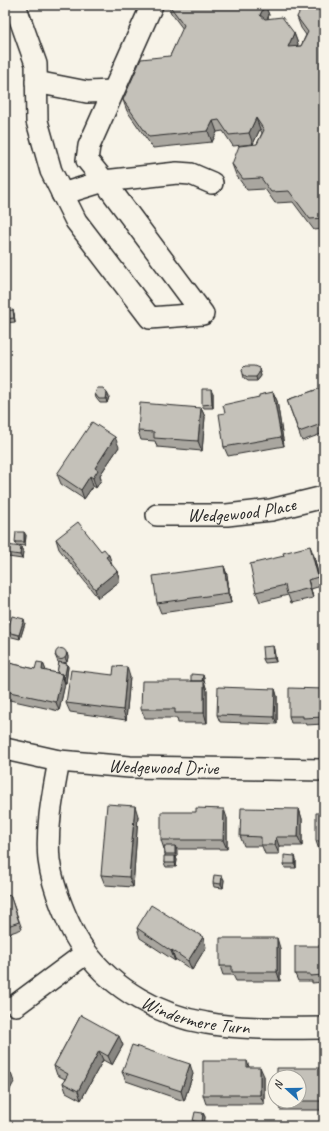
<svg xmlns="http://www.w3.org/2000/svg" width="329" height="1131" viewBox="0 0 329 1131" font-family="Caveat,sans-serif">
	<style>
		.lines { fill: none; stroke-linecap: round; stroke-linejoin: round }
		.minor-casing { stroke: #2b2b2b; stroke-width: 24 }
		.minor { stroke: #f7f3e8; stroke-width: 21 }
		.wall { fill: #a9a69f; stroke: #2b2b2b }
		.shaded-wall { fill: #898782; stroke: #2b2b2b }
		.building { fill: #c4c1b9; stroke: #2b2b2b }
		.labels { text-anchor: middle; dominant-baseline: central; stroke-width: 3; stroke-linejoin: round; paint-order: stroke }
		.street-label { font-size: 19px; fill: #2b2b2b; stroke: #f7f3e8 }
	</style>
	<rect width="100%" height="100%" fill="#f7f3e8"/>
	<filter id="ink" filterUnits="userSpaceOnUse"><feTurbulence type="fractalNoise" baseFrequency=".025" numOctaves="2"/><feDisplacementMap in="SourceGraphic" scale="8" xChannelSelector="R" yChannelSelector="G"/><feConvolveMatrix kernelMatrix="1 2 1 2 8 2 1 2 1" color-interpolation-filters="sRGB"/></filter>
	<g filter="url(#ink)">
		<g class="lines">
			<defs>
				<g id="minor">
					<path d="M15,5L36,64L37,121L51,171L76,221L150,318L203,314L104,181L87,160L89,146L152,5"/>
					<path d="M36,82L87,92L113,91"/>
					<path d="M62,194L104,181L177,173L191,174L212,183"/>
					<path id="s1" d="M157,515H227L271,510L324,497"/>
					<path id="s2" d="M5,749L59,761L130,767L324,770"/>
					<path id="s3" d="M59,761C53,794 46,827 49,860C51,876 56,892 62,907C68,922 75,939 86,952C113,989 161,1016 206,1023C245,1030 285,1028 324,1028"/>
					<path d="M16,1005L86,953"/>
				</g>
			</defs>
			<!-- minor casing -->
			<use href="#minor" class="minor-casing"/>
			<!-- minor -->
			<use href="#minor" class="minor"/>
		</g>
		<!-- wall -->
		<path class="wall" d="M168,5H265L269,15L268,18L294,33L298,44L297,46H301L306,35L301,28L297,17L324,5V229L314,230L293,202L275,203L265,189L247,190L236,175L232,164L257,144L262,133L260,129L253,144L233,146L223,131L217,132L212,142L153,148L127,111L123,100L170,56L183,29L171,13Z
			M5,175L7,179L8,189H5Z
			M5,311L14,313L15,322L5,323Z
			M259,368L261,376L257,381H248L244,378L243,374Z
			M324,387V433L302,441L287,400Z
			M273,392L277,401L284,446L228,456L224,447L225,413L259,397Z
			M107,393L109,397L107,403H100L96,398L95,394Z
			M213,393V408H204L202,405Z
			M201,408L205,417L202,451L157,447L155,441L141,440L138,431Z
			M119,447L100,475L101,480L96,488L93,486L84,499L61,484L57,474Z
			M26,535L25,546L16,545L15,542Z
			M56,539L112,564L111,565L117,571L120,581L98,598L59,549Z
			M23,551L22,559L8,557L6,553Z
			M314,556L321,586L311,589L313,598L291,603L288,595L260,602L256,592Z
			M224,566L227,575L231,603L161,613L157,603Z
			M25,623L20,639L8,636L7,632Z
			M273,646L274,650L276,662L265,663L263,659Z
			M67,653L68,657L67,662L63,663L67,664L68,667L66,683H65L59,711L5,699V662L35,669L43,663L46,671L57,673L59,663L58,662L55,655Z
			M113,675L130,677L126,720L70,712L66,703Z
			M204,678V681L207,691V723H178L177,718H145L141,709L191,681Z
			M275,689L277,696V724L220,722L217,715Z
			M324,689V724L306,725L305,723H291L289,716Z
			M299,809L302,819V846H279V854H265L262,846H244L240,836Z
			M324,813V850H319L316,841Z
			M138,816L133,887L105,885L101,875Z
			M227,818V849H176L177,857H176L177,860L176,867H166L164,863L165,856V849H164L161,840Z
			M296,859V868H285L284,864Z
			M222,876L224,880L223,888L214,887L213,883Z
			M10,895L22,929L5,935V897Z
			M137,928L206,947L192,970L175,959V961L140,938Z
			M324,946V982L312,983V981H298L295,974Z
			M280,948V981H236L233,975H223L220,966Z
			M81,1015L123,1045L112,1065L103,1060L81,1100L66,1092L63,1083L65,1079L57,1075L54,1066Z
			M247,1061L249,1067L264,1076V1104H206L203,1095Z
			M324,1068V1110H280L277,1101H299Z
			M122,1072L193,1074L184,1101L126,1081Z
			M203,1113L205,1117L204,1126L195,1125L193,1121Z"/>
		<!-- shaded-wall -->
		<path class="shaded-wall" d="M265,5L269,15L264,26L260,15Z
			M294,33L298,44L292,58L288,47Z
			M256,118L260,129L253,144L249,133Z
			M213,121L217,132L212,142L208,131Z
			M5,175L7,179L8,189L7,185Z
			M13,310L14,313L15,322L14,318Z
			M259,368L261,376L257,381L256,377Z
			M211,389L213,393V408L212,404Z
			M273,392L277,401L284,446L281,437Z
			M107,393L109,397L107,403L106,399Z
			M201,408L205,417L202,451L198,441Z
			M115,437L119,447L100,475L101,480L96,488L93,478L95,468Z
			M90,476L93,486L84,499L81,490Z
			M5,494L8,503L6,534L5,532Z
			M24,532L26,535L25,546L24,542Z
			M310,546L314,556L321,586L318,577Z
			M21,547L23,551L22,559L20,555Z
			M109,555L112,564L109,567L106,557Z
			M224,566L227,575L231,603L228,593Z
			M117,571L120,581L98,598L95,589Z
			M308,580L311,589L313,598L310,588Z
			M24,619L25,623L20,639L19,635Z
			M273,646L274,650L276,662L274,658Z
			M67,653L68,657L67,662L65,658Z
			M43,663L47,673L42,670Z
			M67,664L68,667L66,683L64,680Z
			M127,667L130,677L126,720L123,710Z
			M62,674L65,684L59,711L56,702Z
			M203,675L204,678L203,688L202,684Z
			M204,681L207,691V723L204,713Z
			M275,689L277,696V724L274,717Z
			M135,806L138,816L133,887L129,877Z
			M224,809L227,818V849L223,840Z
			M299,809L302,819V846L298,837Z
			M276,837L279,846V854L275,845Z
			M175,846L177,850V857L175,854Z
			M175,856L177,860L176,867L175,863Z
			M295,856L296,859V868L295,864Z
			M222,876L224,880L223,888L221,884Z
			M203,937L206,947L192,970L188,961Z
			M277,938L280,948V981L277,972Z
			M172,950L175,959V961L171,951Z
			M119,1036L123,1045L112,1065L108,1056Z
			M99,1051L103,1060L81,1100L78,1091Z
			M190,1064L193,1074L184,1101L181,1091Z
			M260,1067L264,1076V1104L260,1095Z
			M11,1073L14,1082L5,1099V1084Z
			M203,1113L205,1117L204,1126L202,1122Z"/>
		<!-- building -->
		<path class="building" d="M169,5H265L260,15L265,19L282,17L294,33L288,47L301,46L308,32L297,17L303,5H324V218L310,219L289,191L271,192L261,178L243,179L232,164L239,146L257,144L264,130L256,118L249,133L229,135L219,120L213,121L208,131L149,137L123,100L141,59L170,56L184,25Z
			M5,175L7,185H5Z
			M13,310L14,318L5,319V311Z
			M245,366H254L259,368V373L256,377H247L243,374L242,369Z
			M324,387V423L299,432L287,400Z
			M97,388H103L107,393L106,399H99L95,394Z
			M202,389H211L212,404L202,405Z
			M273,392L281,437L224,447L219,414L225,413L223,405L259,397V395Z
			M140,403L201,408L198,441L154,438V432L138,431Z
			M92,422L115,437L95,468L98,470L93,478L90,476L81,490L57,474Z
			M78,522L101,551L104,549L109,555L106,557L117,571L95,589L56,539Z
			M16,532H24V542H15Z
			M7,545L21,547L20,555L6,553Z
			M310,546L318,577L308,580L310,588L287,594L285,585L256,592L250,564L284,556L283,553Z
			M224,566L228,593L157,603L153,576Z
			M12,616L24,619L19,635L7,632Z
			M273,646L274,658L263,659L262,647Z
			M55.5 654a5.5 5.5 0 1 1 11 0a5.5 5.5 0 1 1-11 0Z
			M5,662L35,669L37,662L43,663L42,670L62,674L56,702L5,691Z
			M59,662L67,664L64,680L62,674L57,673Z
			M114,666L127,667L123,710L66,703L71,670L113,675Z
			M191,674L203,675L202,681H191Z
			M142,681H204V713H175V709H141Z
			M218,687L275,689L274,717L217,715Z
			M289,688L324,689V717L303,718V716H289Z
			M107,804L135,806L129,877L101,875Z
			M196,808L224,809L223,840H161V812H196Z
			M241,808L299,809L298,837H276L275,845H261V837L240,836Z
			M316,813H324V841H316Z
			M164,846H175V854H165Z
			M284,855L295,856V864H284Z
			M164,856H175V863H164Z
			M214,875L222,876L221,884L213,883Z
			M10,895L19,922L5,927V897Z
			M151,905L203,937L188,961L172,950L171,951L137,928Z
			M220,938H277V972H232V966H220Z
			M295,946H324V975L310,976V974H295Z
			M81,1015L119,1036L108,1056L99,1051L78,1091L63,1083L68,1074L54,1066Z
			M132,1045L190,1064L181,1091L122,1072Z
			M203,1061H247V1067H260V1095H203Z
			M277,1068H324V1101H299V1077H277Z
			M5,1070L11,1073L5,1084Z
			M195,1112L203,1113L202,1122L193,1121Z
			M76,1123L81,1126H74Z"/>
	</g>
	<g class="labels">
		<!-- street labels -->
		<g class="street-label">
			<text stroke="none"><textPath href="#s1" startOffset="85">Wedgewood Place</textPath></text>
			<text stroke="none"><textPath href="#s2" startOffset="160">Wedgewood Drive</textPath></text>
			<text stroke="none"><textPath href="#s3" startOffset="331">Windermere Turn</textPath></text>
		</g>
	</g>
	<!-- margin -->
	<rect width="329" height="1131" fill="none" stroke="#f7f3e8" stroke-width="20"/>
	<rect x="10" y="10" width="309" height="1111" fill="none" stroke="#2b2b2b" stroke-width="1.5" filter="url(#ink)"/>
	<!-- north arrow -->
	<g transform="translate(287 1089) rotate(291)"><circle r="19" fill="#f7f3e8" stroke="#a5a39c"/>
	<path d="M0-3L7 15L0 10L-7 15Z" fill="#1f6fb2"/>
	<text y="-6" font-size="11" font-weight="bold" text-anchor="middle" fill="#2b2b2b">N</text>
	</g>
</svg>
